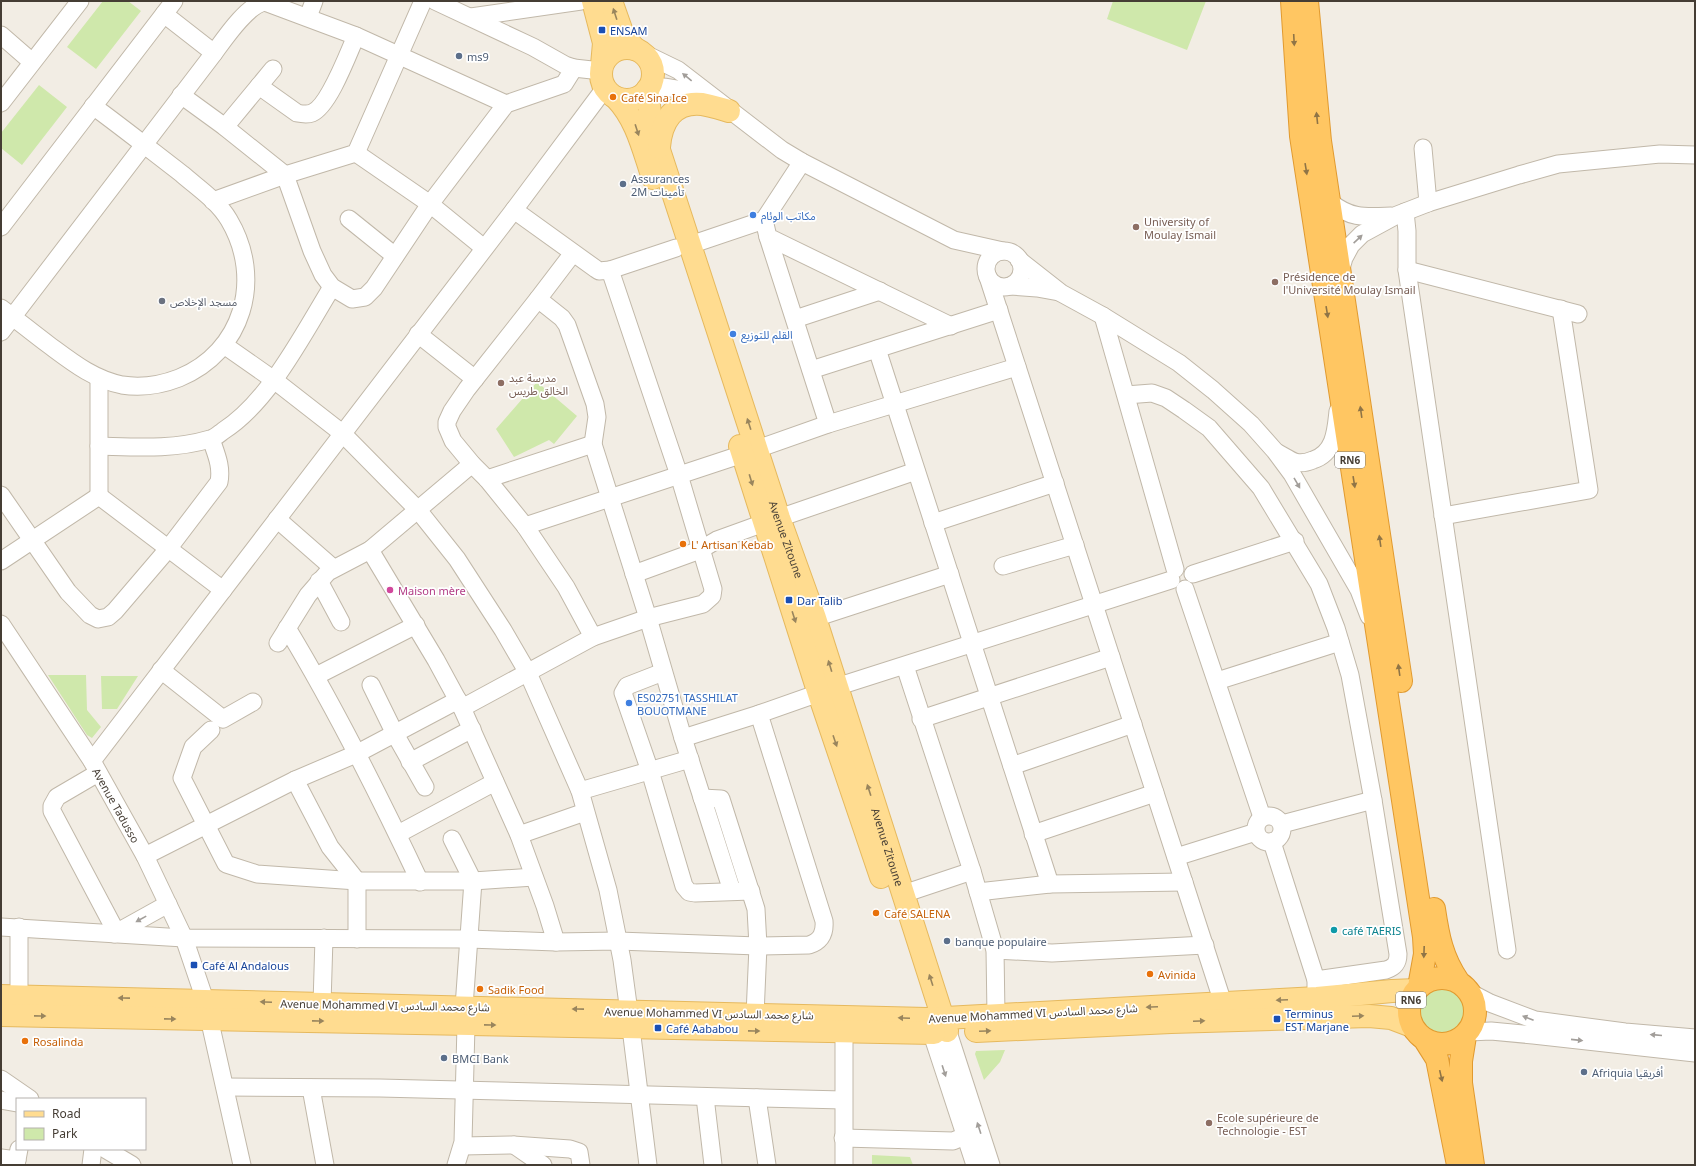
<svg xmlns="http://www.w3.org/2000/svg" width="1696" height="1166" viewBox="0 0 1696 1166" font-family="'Noto Sans','Noto Sans Arabic',sans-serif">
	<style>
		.green { fill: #cfe8ab }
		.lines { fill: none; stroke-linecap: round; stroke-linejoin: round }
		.minor-casing { stroke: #c1b8a9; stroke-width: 19 }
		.major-casing { stroke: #e6b95e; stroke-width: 24 }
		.highway-casing { stroke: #e19a2f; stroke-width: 24 }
		.minor { stroke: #fff; stroke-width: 17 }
		.major { stroke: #ffdc90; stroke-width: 22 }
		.highway { stroke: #ffc662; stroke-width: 22 }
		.oneway { fill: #99855d }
		.oneway2 { fill: #8f7446 }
		.oneway3 { fill: #a29e9a }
		.transit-dot { fill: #1a4fb4; stroke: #fff; stroke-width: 1.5 }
		.service-dot { fill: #5c6f8a; stroke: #fff; stroke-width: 1.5 }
		.food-dot { fill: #e8710a; stroke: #fff; stroke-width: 1.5 }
		.shop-dot { fill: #3f7fe0; stroke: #fff; stroke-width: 1.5 }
		.education-dot { fill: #8d6e63; stroke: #fff; stroke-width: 1.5 }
		.worship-dot { fill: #6b7280; stroke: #fff; stroke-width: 1.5 }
		.hotel-dot { fill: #d1479c; stroke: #fff; stroke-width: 1.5 }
		.culture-dot { fill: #0f9aa8; stroke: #fff; stroke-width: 1.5 }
		.labels { text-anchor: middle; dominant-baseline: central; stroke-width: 3.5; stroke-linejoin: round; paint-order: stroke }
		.shield { fill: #fff; stroke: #7d7771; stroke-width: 1 }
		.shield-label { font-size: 10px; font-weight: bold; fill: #453d34 }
		.transit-label { font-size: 11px; fill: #164399; stroke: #fff; text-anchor: start }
		.service-label { font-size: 11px; fill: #4e5e75; stroke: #fff; text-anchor: start }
		.food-label { font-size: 11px; fill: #c56008; stroke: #fff; text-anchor: start }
		.shop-label { font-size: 11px; fill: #366cbe; stroke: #fff; text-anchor: start }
		.education-label { font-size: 11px; fill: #785e54; stroke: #fff; text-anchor: start }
		.worship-label { font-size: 11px; fill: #5b616d; stroke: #fff; text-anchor: start }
		.street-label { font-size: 11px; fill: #453d34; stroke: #fff }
		.hotel-label { font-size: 11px; fill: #b23c85; stroke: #fff; text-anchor: start }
		.culture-label { font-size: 11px; fill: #0d838f; stroke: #fff; text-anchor: start }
	</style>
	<rect width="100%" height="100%" fill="#f2ede4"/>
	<!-- green -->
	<path class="green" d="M103,1H128L141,11L96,69L67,47Z
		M1113,1H1206L1187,50L1107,19Z
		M39,85L67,107L22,165L1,148V133Z
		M537,382L577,416L554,444L549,440L514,457L496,429Z
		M48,675H86L87,710L101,727L92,738L87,735Z
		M101,676H138L117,709H102Z
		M1414 1012a25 25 0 1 1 50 0a25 25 0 1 1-50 0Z
		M1005,1050L1000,1062L984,1080L975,1054L976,1051Z
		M872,1155L910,1157L913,1165H872Z"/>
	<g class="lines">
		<defs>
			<g id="minor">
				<path d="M435,1L533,47L565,65L574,68L601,71"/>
				<path d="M164,14L214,53"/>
				<path d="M308,17L314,1"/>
				<path d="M471,17L581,1"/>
				<path d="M1,35L32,62"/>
				<path d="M641,52L678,70L782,150L802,162L954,240L1003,251"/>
				<path d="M259,86L297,113C302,114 307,115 312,113C329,106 348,54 356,36"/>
				<path d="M649,87C670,85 688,92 707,98"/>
				<path d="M181,95L225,127L285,175L312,251L323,275L332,287L352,299L365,297L374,288L430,204L506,104L564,84L574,68"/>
				<path d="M1,103L80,1"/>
				<path d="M225,127L273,69"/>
				<path d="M1423,148L1428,203"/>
				<path d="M356,153L430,204L484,248"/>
				<path d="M213,201L285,175L356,153L423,1"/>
				<path d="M1330,202C1351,219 1365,217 1391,216"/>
				<path d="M1405,212L1407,231V270L1507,950"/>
				<path d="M349,219L395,256"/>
				<path d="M764,220L768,237L951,326"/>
				<path d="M1,227L174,1"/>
				<path d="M768,237L828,424"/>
				<path d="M690,245L764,220L802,162"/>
				<circle cx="1004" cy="269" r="18"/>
				<path d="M573,253L538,299L467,389L452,411L447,422V427L453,441L472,464L487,479L525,526L566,587L593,637"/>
				<path d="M1019,260L1061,293L1103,316L1179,363L1213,390L1251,424L1275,451L1292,474L1359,590L1369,616"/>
				<path d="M610,270L676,248"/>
				<path d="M1407,270L1578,314"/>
				<path d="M1340,272L1344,258L1351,245L1362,234L1397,215L1428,203L1519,175L1558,164L1660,154L1695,155"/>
				<path d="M988,277L1223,1003"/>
				<path d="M1010,286L1037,288L1059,292"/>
				<path d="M538,299L562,318L567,325L595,404L597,417L593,444L648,618L683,738L732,891"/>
				<path d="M1,308C17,320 33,333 49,345C72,362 93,379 122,385C141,388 161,385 179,378C243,352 264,279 229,220C218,201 198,188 182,174C152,151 123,128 93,106"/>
				<path d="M1103,316L1175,569"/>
				<path d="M795,319L880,291"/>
				<path d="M1,332L214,53C225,38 247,5 265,2L356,36L506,104"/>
				<path d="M418,334L475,379"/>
				<path d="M224,345L274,380L342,433L418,510L457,559L503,630L528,673L580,791L608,890L622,960L629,1012L648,1165"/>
				<path d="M877,349L1050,884"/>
				<path d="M811,370L999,310"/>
				<path d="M99,378V496"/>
				<path d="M1126,395L1152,393L1166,398L1184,410L1209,428L1261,488L1319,584L1336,628L1350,675L1373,800L1398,954C1398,963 1395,967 1386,970L1316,980"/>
				<path d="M99,446C136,447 173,450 210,439C215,438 219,434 223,431C269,402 303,334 332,287"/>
				<path d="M757,449L828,424L1017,367"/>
				<path d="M1278,453C1284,456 1289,460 1295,462C1301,464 1308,462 1313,460C1335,453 1336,430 1338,411"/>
				<path d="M487,479L593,444"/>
				<path d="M1,495L68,592L90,615L98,619L108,617L115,611L168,549L219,482C222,466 216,454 211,439"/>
				<path d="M99,496L223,590"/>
				<path d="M1443,516L1589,490L1561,309"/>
				<path d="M779,518L916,471"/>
				<path d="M277,519L333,568"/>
				<path d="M933,523L1055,483"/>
				<path d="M525,526L743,454"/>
				<path d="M370,550L436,660L462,708L519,835L545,906L556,942"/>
				<path d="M1,561L99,496"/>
				<path d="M1003,566L1075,545"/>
				<path d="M634,574L700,550L717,540L764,523"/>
				<path d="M1193,574L1295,541"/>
				<path d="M319,581L341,622"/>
				<path d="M1185,589L1262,817"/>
				<path d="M815,618L950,574"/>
				<path id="s1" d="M1,624L92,761L145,856L184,938L205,1000L242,1165"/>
				<path d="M287,628C336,709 379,795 420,882"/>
				<path d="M278,643L308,595L328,572L370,550L472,464"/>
				<path d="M905,666L972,871L995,950L996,1015"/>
				<path d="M161,670L223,719L253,702"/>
				<path d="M663,672L627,686L623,693L650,771L684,886L689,892L695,893L751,891"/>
				<path d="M316,676L416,625"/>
				<path d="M1217,681L1340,642"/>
				<path d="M371,685L395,734L425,787"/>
				<path d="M462,708L593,637L648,618L703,604L712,596L713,589L679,475L610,270L599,271L596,269L514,210"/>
				<path d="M921,719L1111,657"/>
				<path d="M211,730L193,747L182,778L226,864L257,874L357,881H473L534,877"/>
				<path d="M683,738L759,714"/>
				<path d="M92,761L514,210L605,88"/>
				<path d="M410,762L472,729"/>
				<path d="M1012,766L1133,724"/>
				<path d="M98,773L57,797L52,806V811L113,926L114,934L168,904"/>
				<path d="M295,780L330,847L357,881V939"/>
				<path d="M580,791L690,759"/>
				<path d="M702,798L721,799L756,909L758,946L755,1015"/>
				<circle cx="1269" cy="829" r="13"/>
				<path d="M1282,824L1373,800"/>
				<path d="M398,834L495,782"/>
				<path d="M1033,834L1155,793"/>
				<path d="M519,835L585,812"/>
				<path d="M452,839L473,881L464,1007"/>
				<path d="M1272,842L1316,980V992"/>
				<path d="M145,856L295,780L356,754L458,700"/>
				<path d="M1176,857L1256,832"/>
				<path d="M978,892L1050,884L1184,882"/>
				<path d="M903,894L972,871"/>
				<path d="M1,927L184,938L469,939L556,942L618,941L758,946L809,945C821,941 825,933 824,921L759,714L836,687L1171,580"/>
				<path d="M995,950L1052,953L1205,945"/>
				<path d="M1469,992L1490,1003L1535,1020L1625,1032L1695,1038"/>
				<path d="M19,996V927"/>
				<path d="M322,1004L324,938"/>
				<path d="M948,1032L991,1165"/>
				<path d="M1469,1032L1491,1031L1533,1035L1695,1053"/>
				<path d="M844,1033V1165"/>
				<path d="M932,1034L975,1165"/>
				<path d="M1,1079L30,1099"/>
				<path d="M225,1087L380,1088L843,1100"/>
				<path d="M311,1088L325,1165"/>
				<path d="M705,1097L713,1165"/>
				<path d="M757,1098L767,1165"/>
				<path d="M1,1100L17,1103"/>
				<path d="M843,1138L953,1141L965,1136"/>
				<path d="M514,1145L543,1165"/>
				<path d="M463,1146L513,1145L570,1149L579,1152L581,1165"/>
				<path d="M105,1149L132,1165"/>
				<path d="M1,1158L17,1160"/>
				<path d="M16,1165L19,1149"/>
				<path d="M91,1165L93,1149"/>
				<path d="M456,1165L463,1142L466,1025"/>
			</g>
			<g id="major">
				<path d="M593,1L604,43L602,65"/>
				<path d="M611,1L623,35L635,49"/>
				<circle cx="627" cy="74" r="26"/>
				<path id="s2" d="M647,90L650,113L659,150L779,518L815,618L947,1031"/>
				<path d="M616,98C637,120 643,149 653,178"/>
				<path d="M659,147C661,122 673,101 702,104C711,106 720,108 729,111"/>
				<path d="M740,446L819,694L881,877"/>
				<path d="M1,996L927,1019L1317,998L1392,991L1416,990"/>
				<path d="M1,1015L934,1033"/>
				<path d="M976,1031L1171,1022L1369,1016L1391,1018L1412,1026"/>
			</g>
			<path id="highway" d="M1292,1L1301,136L1424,937L1425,954L1419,987
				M1307,1L1320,141L1401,681
				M1434,909C1438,936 1442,958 1458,981
				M1409 1011a33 33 0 1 1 66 0a33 33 0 1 1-66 0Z
				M1465,1036L1461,1061V1083L1473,1165
				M1425,1040L1437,1059L1458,1165"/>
		</defs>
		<!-- minor casing -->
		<use href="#minor" class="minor-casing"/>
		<!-- major casing -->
		<use href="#major" class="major-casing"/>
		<!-- highway casing -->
		<use href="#highway" class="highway-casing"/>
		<!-- minor -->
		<use href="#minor" class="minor"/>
		<!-- major -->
		<use href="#major" class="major"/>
		<!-- highway -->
		<use href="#highway" class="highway"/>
	</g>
	<!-- one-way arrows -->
	<defs><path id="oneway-solid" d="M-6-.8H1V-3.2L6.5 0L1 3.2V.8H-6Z"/></defs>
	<g class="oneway">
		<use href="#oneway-solid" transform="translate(615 14) rotate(-108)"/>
		<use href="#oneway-solid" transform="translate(637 130) rotate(72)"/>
		<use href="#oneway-solid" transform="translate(749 424) rotate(-108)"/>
		<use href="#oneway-solid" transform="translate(751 480) rotate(73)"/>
		<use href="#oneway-solid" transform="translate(794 617) rotate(72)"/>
		<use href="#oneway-solid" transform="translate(830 666) rotate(-107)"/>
		<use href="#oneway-solid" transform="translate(835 741) rotate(71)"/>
		<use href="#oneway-solid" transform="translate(869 790) rotate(-108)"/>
		<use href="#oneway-solid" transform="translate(931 980) rotate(-108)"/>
		<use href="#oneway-solid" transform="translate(124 998) rotate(-179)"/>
		<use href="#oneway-solid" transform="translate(1282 1000) rotate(177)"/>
		<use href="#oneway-solid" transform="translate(266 1002) rotate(-178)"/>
		<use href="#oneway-solid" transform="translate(1152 1007) rotate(177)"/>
		<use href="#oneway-solid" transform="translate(578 1009) rotate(-179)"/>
		<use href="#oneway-solid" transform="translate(40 1016) rotate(1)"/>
		<use href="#oneway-solid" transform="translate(1358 1016) rotate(-2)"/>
		<use href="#oneway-solid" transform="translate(904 1018) rotate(-178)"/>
		<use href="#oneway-solid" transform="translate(170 1019) rotate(1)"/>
		<use href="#oneway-solid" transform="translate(318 1021) rotate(1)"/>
		<use href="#oneway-solid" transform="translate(1199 1021) rotate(-2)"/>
		<use href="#oneway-solid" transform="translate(490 1025) rotate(1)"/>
		<use href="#oneway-solid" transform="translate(754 1031) rotate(1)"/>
		<use href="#oneway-solid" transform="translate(985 1031) rotate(-3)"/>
	</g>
	<g class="oneway2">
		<use href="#oneway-solid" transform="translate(1294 40) rotate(87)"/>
		<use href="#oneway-solid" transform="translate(1317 118) rotate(-96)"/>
		<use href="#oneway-solid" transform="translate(1306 169) rotate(81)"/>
		<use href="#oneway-solid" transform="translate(1327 312) rotate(81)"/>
		<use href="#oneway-solid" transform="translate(1361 412) rotate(-98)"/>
		<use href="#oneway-solid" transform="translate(1354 482) rotate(81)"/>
		<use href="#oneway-solid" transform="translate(1380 541) rotate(-98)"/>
		<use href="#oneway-solid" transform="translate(1399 670) rotate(-98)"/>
		<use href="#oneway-solid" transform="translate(1424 952) rotate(92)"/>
		<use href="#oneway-solid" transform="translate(1441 1076) rotate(77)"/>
	</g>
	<g class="oneway3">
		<use href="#oneway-solid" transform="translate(687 77) rotate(-141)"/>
		<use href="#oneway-solid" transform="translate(1358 239) rotate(-43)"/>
		<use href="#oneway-solid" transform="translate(1297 483) rotate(60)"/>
		<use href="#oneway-solid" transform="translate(141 919) rotate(151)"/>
		<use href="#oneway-solid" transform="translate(1528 1018) rotate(-159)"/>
		<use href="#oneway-solid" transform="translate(1656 1035) rotate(-175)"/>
		<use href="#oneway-solid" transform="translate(1577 1040) rotate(6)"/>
		<use href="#oneway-solid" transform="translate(944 1071) rotate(72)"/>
		<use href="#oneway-solid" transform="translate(979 1128) rotate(-108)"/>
	</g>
	<!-- markers -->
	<g class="transit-dot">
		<rect x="598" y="26" width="8" height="8" rx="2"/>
		<rect x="785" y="596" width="8" height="8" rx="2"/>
		<rect x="190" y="961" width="8" height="8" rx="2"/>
		<rect x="1273" y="1015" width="8" height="8" rx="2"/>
		<rect x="654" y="1024" width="8" height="8" rx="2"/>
	</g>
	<g class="service-dot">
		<circle cx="459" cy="56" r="4"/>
		<circle cx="623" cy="184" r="4"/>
		<circle cx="947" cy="941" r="4"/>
		<circle cx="444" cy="1058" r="4"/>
		<circle cx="1584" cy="1072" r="4"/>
	</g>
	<g class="food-dot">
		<circle cx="613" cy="97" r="4"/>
		<circle cx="683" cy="544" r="4"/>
		<circle cx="876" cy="913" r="4"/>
		<circle cx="1150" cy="974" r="4"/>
		<circle cx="480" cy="989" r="4"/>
		<circle cx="25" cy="1041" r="4"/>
	</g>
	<g class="shop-dot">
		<circle cx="753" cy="215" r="4"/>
		<circle cx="733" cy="334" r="4"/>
		<circle cx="629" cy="703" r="4"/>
	</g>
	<g class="education-dot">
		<circle cx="1136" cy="227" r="4"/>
		<circle cx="1275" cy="282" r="4"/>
		<circle cx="501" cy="383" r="4"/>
		<circle cx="1209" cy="1123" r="4"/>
	</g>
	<circle class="worship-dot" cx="162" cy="301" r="4"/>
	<circle class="hotel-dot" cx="390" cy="590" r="4"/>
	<circle class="culture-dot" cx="1334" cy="930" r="4"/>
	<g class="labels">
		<!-- shield labels -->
		<g class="shield">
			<rect x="1335" y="452" width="30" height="16" rx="3"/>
			<rect x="1396" y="992" width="30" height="16" rx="3"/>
		</g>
		<g class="shield-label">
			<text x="1350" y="460">RN6</text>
			<text x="1411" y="1000">RN6</text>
		</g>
		<!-- transit labels -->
		<g class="transit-label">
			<text x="610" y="30">ENSAM</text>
			<text x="797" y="600">Dar Talib</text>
			<text x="202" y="965">Café Al Andalous</text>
			<text x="1285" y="1013">Terminus<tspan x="1285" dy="13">EST Marjane</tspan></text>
			<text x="666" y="1028">Café Aababou</text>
		</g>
		<!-- service labels -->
		<g class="service-label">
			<text x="467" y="56">ms9</text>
			<text x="631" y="178">Assurances<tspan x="631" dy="13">2M تأمينات</tspan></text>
			<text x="955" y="941">banque populaire</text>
			<text x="452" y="1058">BMCI Bank</text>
			<text x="1592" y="1072">Afriquia أفريقيا</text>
		</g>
		<!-- food labels -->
		<g class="food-label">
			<text x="621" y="97">Café Sina Ice</text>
			<text x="691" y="544">L' Artisan Kebab</text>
			<text x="884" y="913">Café SALENA</text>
			<text x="1158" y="974">Avinida</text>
			<text x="488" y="989">Sadik Food</text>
			<text x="33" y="1041">Rosalinda</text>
		</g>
		<!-- shop labels -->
		<g class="shop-label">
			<text x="761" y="215">مكاتب الوئام</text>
			<text x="741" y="334">القلم للتوزيع</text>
			<text x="637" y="697">ES02751 TASSHILAT<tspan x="637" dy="13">BOUOTMANE</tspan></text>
		</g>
		<!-- education labels -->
		<g class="education-label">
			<text x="1144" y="221">University of<tspan x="1144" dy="13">Moulay Ismail</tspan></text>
			<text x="1283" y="276">Présidence de<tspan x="1283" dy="13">l'Université Moulay Ismail</tspan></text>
			<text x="509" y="377">مدرسة عبد<tspan x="509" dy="13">الخالق طريس</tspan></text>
			<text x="1217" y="1117">Ecole supérieure de<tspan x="1217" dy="13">Technologie - EST</tspan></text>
		</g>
		<!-- worship labels -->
		<g class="worship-label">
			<text x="170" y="301">مسجد الإخلاص</text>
		</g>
		<!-- street labels -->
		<g class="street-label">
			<text stroke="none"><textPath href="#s2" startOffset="471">Avenue Zitoune</textPath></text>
			<text stroke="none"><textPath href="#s1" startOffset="215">Avenue Tadusso</textPath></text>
			<text stroke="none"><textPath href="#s2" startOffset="795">Avenue Zitoune</textPath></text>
			<text transform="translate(385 1005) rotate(1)">Avenue Mohammed VI شارع محمد السادس</text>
			<text transform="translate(709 1013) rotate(1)">Avenue Mohammed VI شارع محمد السادس</text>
			<text transform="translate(1033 1013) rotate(-3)">Avenue Mohammed VI شارع محمد السادس</text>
		</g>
		<!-- hotel labels -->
		<g class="hotel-label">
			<text x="398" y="590">Maison mère</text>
		</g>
		<!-- culture labels -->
		<g class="culture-label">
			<text x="1342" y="930">café TAERIS</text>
		</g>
	</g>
	<!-- border -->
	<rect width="1696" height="1166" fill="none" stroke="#453d34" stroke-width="4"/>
	<!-- legend -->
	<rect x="16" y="1098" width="130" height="52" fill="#ffffff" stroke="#b5b1ae"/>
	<rect x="24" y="1111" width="20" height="6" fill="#ffdc90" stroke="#b5b1ae"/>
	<text x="52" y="1118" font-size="12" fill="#453d34">Road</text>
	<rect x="24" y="1128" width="20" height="12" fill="#cfe8ab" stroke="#b5b1ae"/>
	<text x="52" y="1138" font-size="12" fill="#453d34">Park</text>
</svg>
